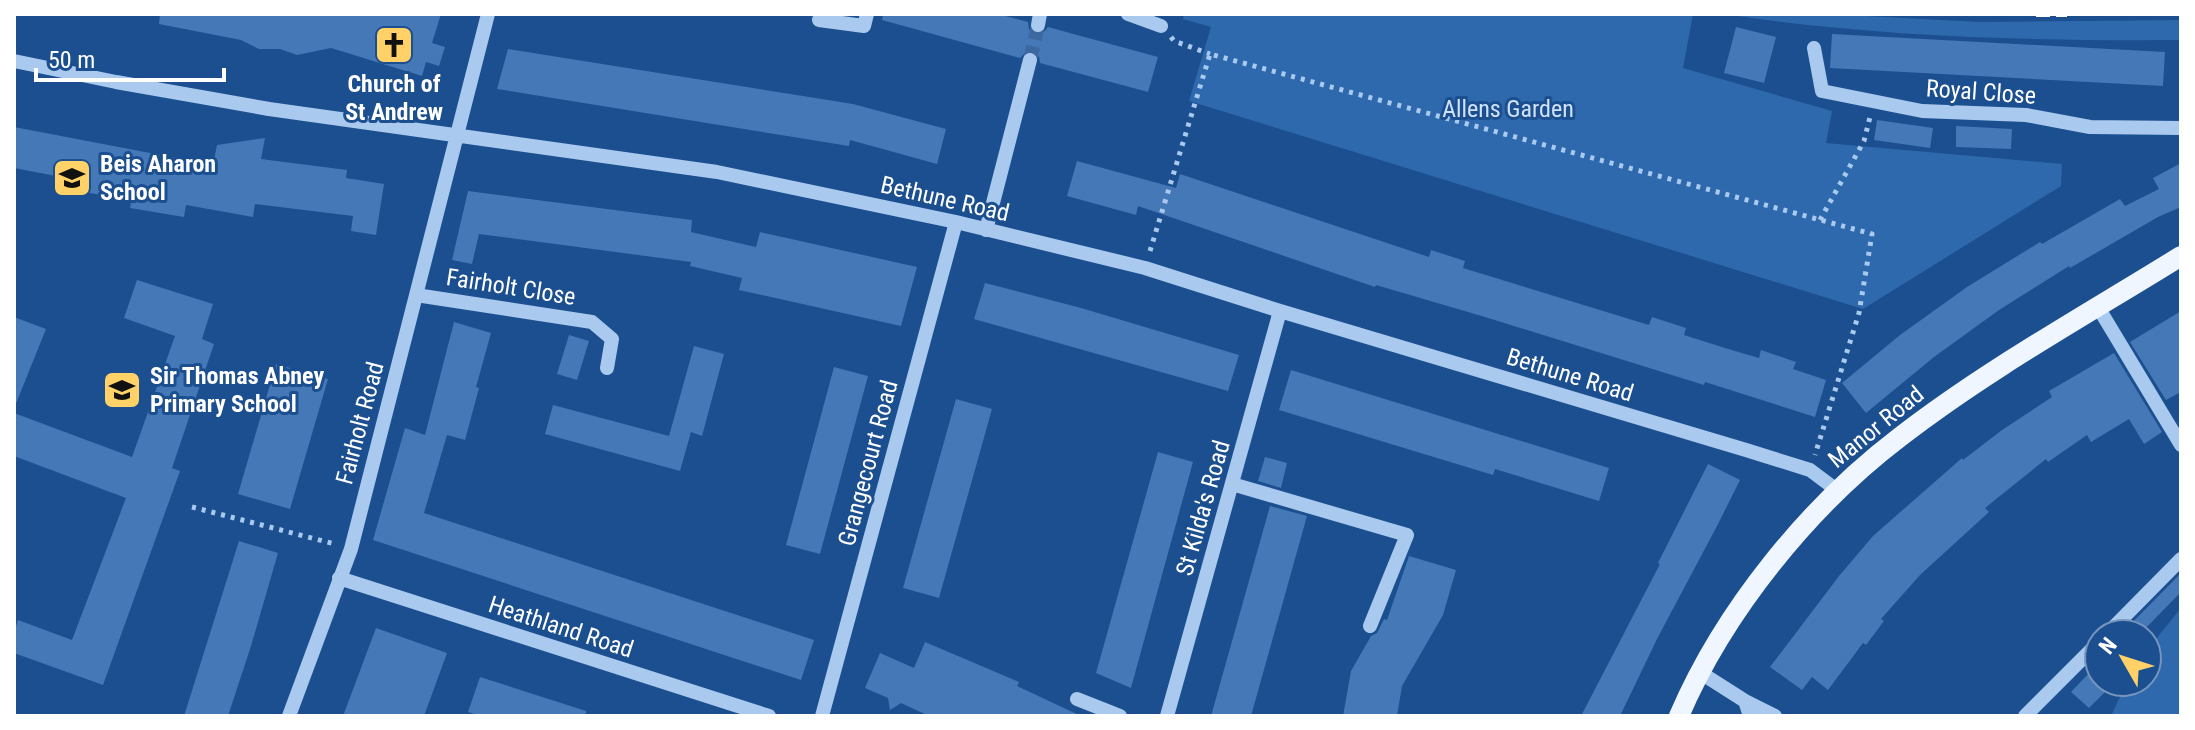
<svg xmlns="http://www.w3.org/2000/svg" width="2195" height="730" viewBox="0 0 2195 730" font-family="'Roboto Condensed',sans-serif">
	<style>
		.green { fill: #2e69ad }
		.building { fill: #4478b7 }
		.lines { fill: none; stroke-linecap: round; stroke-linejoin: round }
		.minor-tunnel { stroke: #3d69a0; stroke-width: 14; stroke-dasharray: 14 7; stroke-linecap: butt }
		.path { stroke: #a9c9ee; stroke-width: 5; stroke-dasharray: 4 6; stroke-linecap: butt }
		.minor { stroke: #a9c9ee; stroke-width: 14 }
		.major { stroke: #f0f6ff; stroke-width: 20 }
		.rail { stroke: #fff; stroke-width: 6; stroke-dasharray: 14 6; stroke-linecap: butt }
		.labels { text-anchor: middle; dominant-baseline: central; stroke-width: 6; stroke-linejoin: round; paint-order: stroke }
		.poi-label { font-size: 24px; font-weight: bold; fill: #fff; stroke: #1b4f8f; text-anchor: start }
		.street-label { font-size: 24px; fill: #fff; stroke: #1b4f8f }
		.park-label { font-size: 24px; fill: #cfe3fa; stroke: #1b4f8f }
	</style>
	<rect width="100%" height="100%" fill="#1b4f8f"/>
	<!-- green -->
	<path class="green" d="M1184,14H1693L1683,68L1832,111L1826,143L2062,164L2061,186L1863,309L1189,101L1211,27L1183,19Z
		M1724,14H1828L1980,22L2181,20V40C2029,41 1875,37 1724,14Z
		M2181,608V716H2111L2127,682H2147V650Z"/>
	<!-- building -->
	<path class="building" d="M160,14H441L432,43L445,47L439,66L426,62L422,76L331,48L297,55L280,49H259L241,40L159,24Z
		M883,14H998L1028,22L1029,29L1035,35L1042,34L1048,27L1158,57L1148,92L1040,63L1039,57L1033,51H1027L1020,58L882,20Z
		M1736,27L1776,37L1764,83L1724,73Z
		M1832,34L2165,52L2163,86L1830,68Z
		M508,49L853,104L946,129L937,164L850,140L849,146L497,89Z
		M1877,120L1933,128L1930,148L1874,140Z
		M1956,126L2012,129L2011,149L1956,147Z
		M14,127L213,165L217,145L265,138L261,159L347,170L346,178L384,184L376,235L351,231L353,216L255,204L253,217L186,205L184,217L130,208L131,201L54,186L56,176L14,168Z
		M1077,161L1176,188L1180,174L1429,257L1431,250L1465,261L1463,268L1649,325L1652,317L1686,328L1684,335L1725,348L1759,358L1761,350L1796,362L1793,369L1826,380L1815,417L1705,382L1704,385L1485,317L1376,285L1375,287L1138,206L1136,215L1067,196Z
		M2181,163V207L2158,217L2070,268L2069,266L1999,310L1934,357L1866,413L1842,383L1900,335L1967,287L2040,242L2042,244L2120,199L2125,206L2159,189L2153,178Z
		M468,191L692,220L691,232L756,247L760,232L917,267L901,326L739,290L742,278L690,266L691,262L479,234L472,264L452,260Z
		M137,280L213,304L202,339L214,344L172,468L180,471L103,685L14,653V632L18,620L72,640L126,498L14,456V413L132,457L175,336L124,318Z
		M985,283L1081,308L1239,355L1228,391L974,319Z
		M2181,311V392L2166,400L2130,342Z
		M14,317L46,329L15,406L14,405Z
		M454,322L491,333L476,387L479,388L465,440L447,435L424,513L814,640L801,680L373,540L405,428L425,435Z
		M569,335L589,341L577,380L557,374Z
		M694,346L724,354L702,436L691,432L680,471L545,434L553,405L669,436Z
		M2114,353L2162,432L2144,444L2129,419L2091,442L2087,435L2048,462L2046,459L1985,508L1989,512L1920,575L1881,619L1884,621L1866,645L1863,643L1828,690L1812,677L1802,690L1770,667L1839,576L1873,536L1962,458L1963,460L2002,430L2052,397L2049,391Z
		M276,364L328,379L290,509L238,494Z
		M834,367L868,376L820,554L786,545Z
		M1291,370L1609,468L1599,501L1495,469L1493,475L1279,410Z
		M956,399L992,409L939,598L903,588Z
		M1158,452L1193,462L1131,688L1096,673Z
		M1265,457L1287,463L1281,488L1258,481Z
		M1708,464L1740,480L1716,528L1658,637L1620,716H1581L1660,564L1658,563Z
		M1270,506L1307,516L1251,716H1211Z
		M239,541L278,553L251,646L228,716H184Z
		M1409,556L1456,570L1443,615L1402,686L1397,716H1343L1351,671L1371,636L1377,633L1384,619L1387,620Z
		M2181,573V592L2140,634H2121Z
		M376,628L447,653L424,716H343Z
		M925,642L1019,682L1017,686L1081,716H929L901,703L890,710L888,698L865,688L880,653L914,668Z
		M2089,673L2098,682H2115L2089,708L2071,692Z
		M480,677L586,711V716H481L468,712Z"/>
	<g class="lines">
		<!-- minor-tunnel -->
		<path class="minor-tunnel" d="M1030,60L1038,25"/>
		<!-- path -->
		<path class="path" d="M1171,37L1174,41L1210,54
			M1820,220L1864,141L1870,117
			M1150,251L1210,54L1872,234L1859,313L1815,455
			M192,507L335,544"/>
		<!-- minor -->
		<path class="minor" d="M1128,14L1161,26
			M819,20L864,26L867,14
			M1038,25L1040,14
			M1814,48L1822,91L1922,111L2026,115L2090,127L2181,128
			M14,61L116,82L269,109L717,172L956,222L1145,268L1280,311L1746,450L1810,470L1838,491
			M986,230L1030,60
			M416,295L592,322L612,339L607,368
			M2098,307L2181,445
			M1232,484L1407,535L1370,626
			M339,578L769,716
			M2107,634L2181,559
			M1701,673L1745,701L1750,716
			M1077,699L1120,716
			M1745,701L1775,716
			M289,716L351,549L488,14
			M822,716L956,222
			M1167,716L1280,311
			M2025,716L2099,642"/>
		<!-- major -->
		<path class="major" d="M1679,716C1724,611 1809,506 1900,437C1988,369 2086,315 2181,256"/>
		<!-- rail -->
		<path class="rail" d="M2036,14H2067"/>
	</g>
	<!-- icons -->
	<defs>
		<symbol id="church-square" viewBox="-11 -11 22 22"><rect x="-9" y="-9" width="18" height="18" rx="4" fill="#ffd166" stroke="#1b4f8f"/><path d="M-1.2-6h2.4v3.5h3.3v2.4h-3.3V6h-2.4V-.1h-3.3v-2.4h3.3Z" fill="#111"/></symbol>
		<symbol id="school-square" viewBox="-11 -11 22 22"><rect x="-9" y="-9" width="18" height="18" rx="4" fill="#ffd166" stroke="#1b4f8f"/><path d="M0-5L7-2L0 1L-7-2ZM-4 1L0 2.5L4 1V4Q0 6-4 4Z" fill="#111"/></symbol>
	</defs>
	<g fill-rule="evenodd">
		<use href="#church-square" x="372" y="23" width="44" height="44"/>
		<use href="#school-square" x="50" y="156" width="44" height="44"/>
		<use href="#school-square" x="100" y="368" width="44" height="44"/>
	</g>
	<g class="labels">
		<!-- poi labels -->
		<g class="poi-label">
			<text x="394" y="84" text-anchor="middle">Church of<tspan x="394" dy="28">St Andrew</tspan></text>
			<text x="100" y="164">Beis Aharon<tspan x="100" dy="28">School</tspan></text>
			<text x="150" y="376">Sir Thomas Abney<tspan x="150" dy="28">Primary School</tspan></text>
		</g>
		<!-- street labels -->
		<g class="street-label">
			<text transform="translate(1981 92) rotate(4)">Royal Close</text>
			<text transform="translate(945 199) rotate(13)">Bethune Road</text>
			<text transform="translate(511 287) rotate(9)">Fairholt Close</text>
			<text transform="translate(1570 375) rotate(17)">Bethune Road</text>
			<text transform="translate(360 423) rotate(-75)">Fairholt Road</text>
			<text transform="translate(1876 427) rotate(-39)">Manor Road</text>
			<text transform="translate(868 463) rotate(-75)">Grangecourt Road</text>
			<text transform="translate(1203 508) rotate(-74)">St Kilda's Road</text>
			<text transform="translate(561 627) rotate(18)">Heathland Road</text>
		</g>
		<!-- park labels -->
		<g class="park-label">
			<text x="1508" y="109">Allens Garden</text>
		</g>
	</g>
	<!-- border -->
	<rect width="2195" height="730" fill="none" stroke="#ffffff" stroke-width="32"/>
	<!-- north arrow -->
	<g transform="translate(2123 658) rotate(309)"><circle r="38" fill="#1b4f8f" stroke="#7695bc" stroke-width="2"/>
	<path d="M0-6L14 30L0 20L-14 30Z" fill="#ffd166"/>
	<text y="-12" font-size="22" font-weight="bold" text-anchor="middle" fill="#ffffff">N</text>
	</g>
	<!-- scale -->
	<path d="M36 68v12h188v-12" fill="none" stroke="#ffffff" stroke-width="4"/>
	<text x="48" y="68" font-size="24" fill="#ffffff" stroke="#1b4f8f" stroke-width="6" paint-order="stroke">50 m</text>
</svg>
